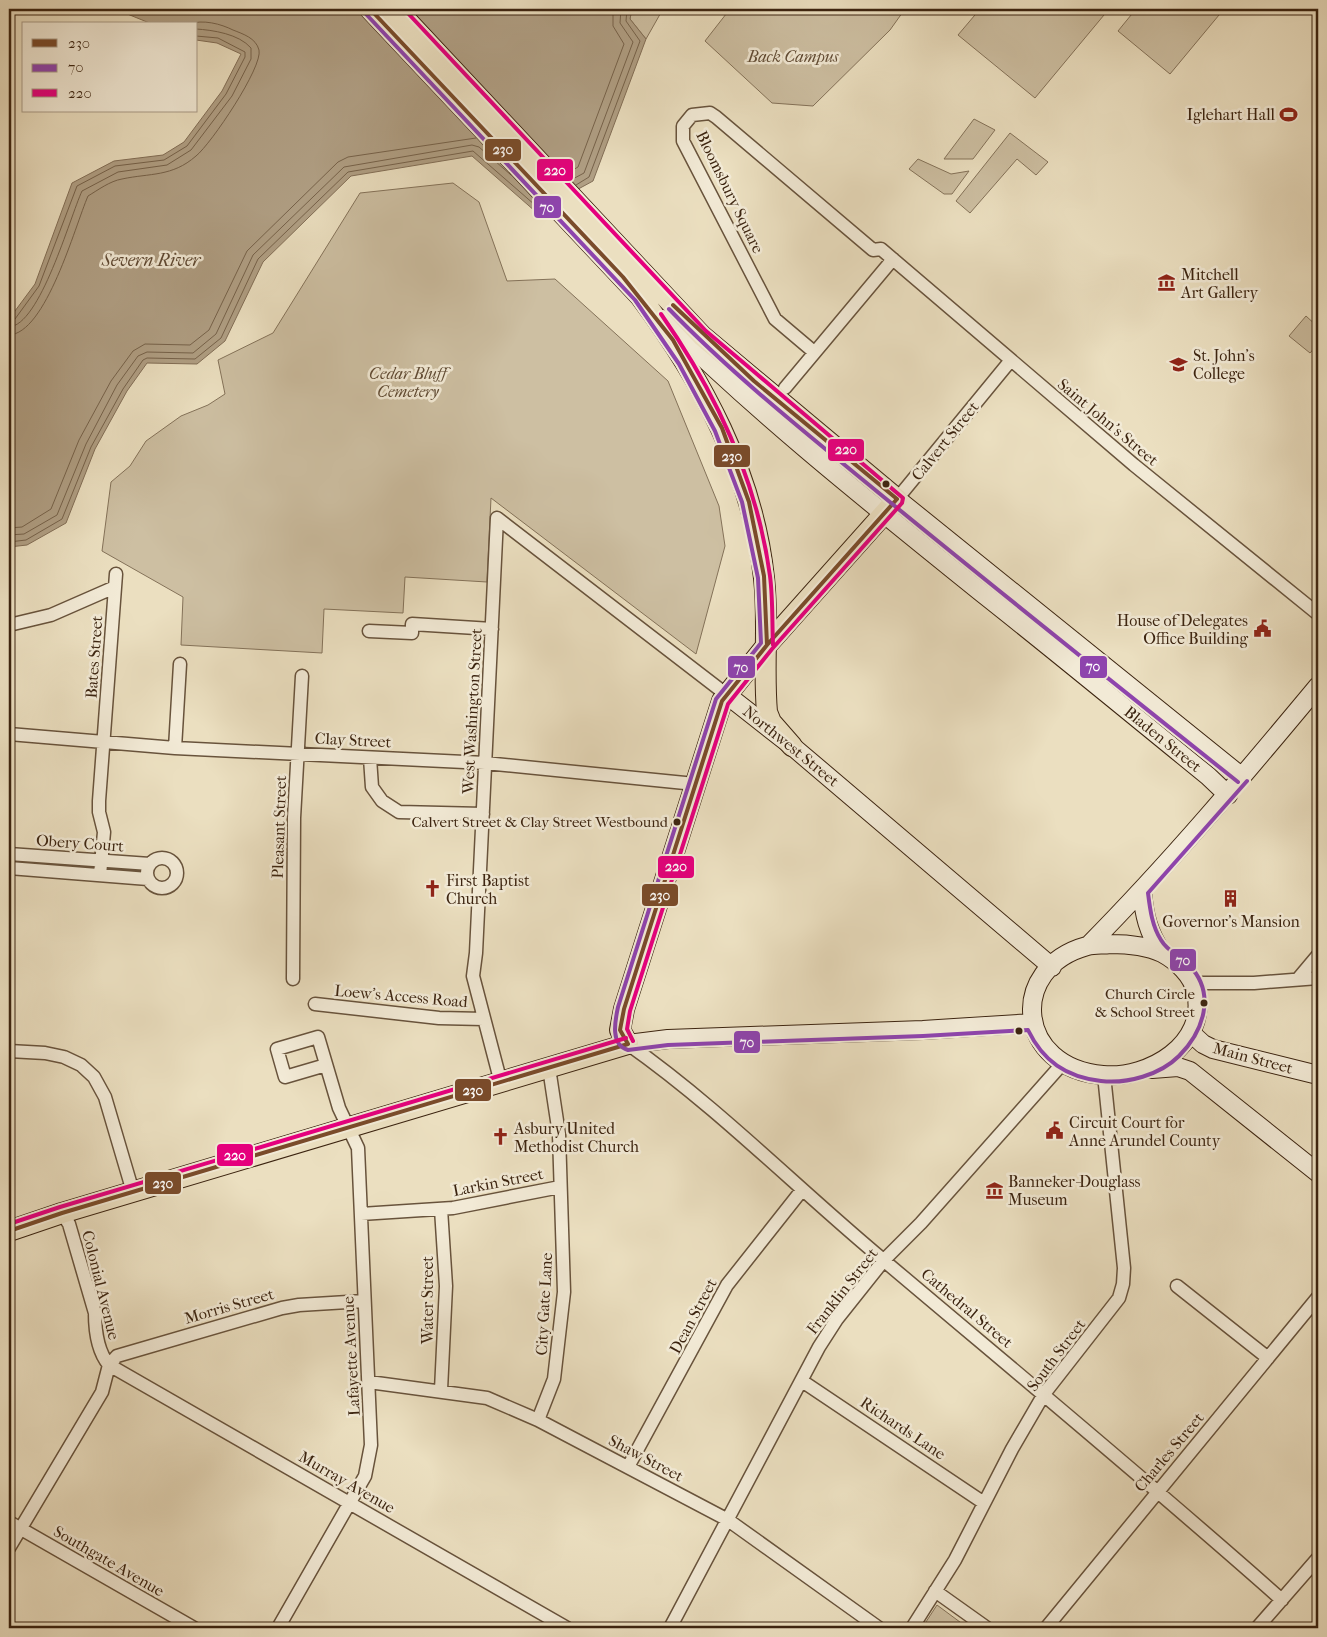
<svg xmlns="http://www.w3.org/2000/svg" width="1327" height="1637" viewBox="0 0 1327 1637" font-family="'IM FELL French Canon',serif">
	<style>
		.green { fill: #cdbfa2; stroke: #847259 }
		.water { fill: #b09f84; stroke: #826e56 }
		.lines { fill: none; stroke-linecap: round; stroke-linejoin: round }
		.shore { stroke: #76624a; stroke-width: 1 }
		.minor-casing { stroke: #68533c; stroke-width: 15 }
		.secondary-casing { stroke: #3c2410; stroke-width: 20 }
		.primary-casing { stroke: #3c2410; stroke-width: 22 }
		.minor { stroke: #f2ead6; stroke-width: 12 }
		.secondary { stroke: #f2ead6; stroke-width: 18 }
		.primary { stroke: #ebdfc0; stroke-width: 20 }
		.bus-1-casing { stroke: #f2ead6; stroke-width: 8 }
		.bus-2-casing { stroke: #f2ead6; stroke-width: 8 }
		.bus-3-casing { stroke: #f2ead6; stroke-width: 8 }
		.bus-1 { stroke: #7a4b2a; stroke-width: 4 }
		.bus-2 { stroke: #8e44ad; stroke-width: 4 }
		.bus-3 { stroke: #e5007d; stroke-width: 4 }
		.bus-dot { fill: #3c2410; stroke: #f2ead6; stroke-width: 2 }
		.labels { text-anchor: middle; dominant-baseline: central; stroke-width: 5; stroke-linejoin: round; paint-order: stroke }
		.bus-label { font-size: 15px; fill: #3c2410; stroke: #f2ead6; text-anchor: end }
		.park-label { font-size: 16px; font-style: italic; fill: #604b34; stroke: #f2ead6 }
		.poi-label { font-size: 16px; fill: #3c2410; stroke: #f2ead6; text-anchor: start }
		.street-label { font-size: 16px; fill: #3c2410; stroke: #f2ead6 }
		.water-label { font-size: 18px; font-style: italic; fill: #5f4933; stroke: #f2ead6 }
		.line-badge { stroke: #f2ead6; stroke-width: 2 }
		.badge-label { font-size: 14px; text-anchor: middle; font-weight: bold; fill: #fff }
	</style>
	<rect width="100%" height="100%" fill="#ebdfc0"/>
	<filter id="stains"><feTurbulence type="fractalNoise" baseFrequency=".004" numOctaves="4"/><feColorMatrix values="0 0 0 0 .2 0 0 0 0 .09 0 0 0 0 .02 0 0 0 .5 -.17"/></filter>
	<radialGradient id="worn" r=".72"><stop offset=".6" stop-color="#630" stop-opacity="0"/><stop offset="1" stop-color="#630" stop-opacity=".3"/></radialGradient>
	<!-- green -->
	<path class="green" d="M632,9H663L646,39L630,19Z
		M730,9H905L890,30L813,106L772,103L705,41Z
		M980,9H1109L1035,98L958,35Z
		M1136,9H1224L1170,74L1118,31Z
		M974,119L995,130L973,159H944Z
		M1010,133L1048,162L1036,175L1017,159L970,213L956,201Z
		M918,159L951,174L969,171L952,194H944L909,169Z
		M453,183L479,202L507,281L555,279L668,381L719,506L725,546L696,654L491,498L487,582L405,577L403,613L324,609L322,653L181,645L183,597L102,551L111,482L130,466L146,441L181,416L208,405L225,394L218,360L273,333L360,193Z
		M1306,316L1318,327V344L1310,353L1289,336Z
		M937,1605L968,1628H922Z"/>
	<!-- water -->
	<path class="water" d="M115,9H632L630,19L646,39L593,181L536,212L472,156L351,176L263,262L225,341L197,364L147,363L127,391L95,449L66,523L27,545L9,547V319L35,284L72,183L114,161L163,155L184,142L222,91L241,54L217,43L196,40V24H152Z"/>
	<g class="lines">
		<!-- shore -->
		<path class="shore" d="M566,174L578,167L624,44L613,26V9
			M571,180L584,173L633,42L620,23L621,9
			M576,185L589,177L640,41L626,21L627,9
			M9,321L15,319L39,286L77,186L115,166L164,160L187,146L226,94L245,57V52L218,38L196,36
			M9,327C40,326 70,217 82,191L118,172L167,165L191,150L232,96L251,59V48C239,34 213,30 196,29
			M9,335C46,334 75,226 88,196C98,190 110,181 122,179C150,173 172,177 196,156C211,144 263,67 259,50C256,38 243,34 233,30C221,24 203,19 189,24
			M9,528L22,527L51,509L79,440L111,381L133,351L145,344L190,345L209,330L247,251L338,162L348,157L476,138
			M9,535L24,534L57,515L86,444L117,385L138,356L147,352L193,353L216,334L253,255L344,167L472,145L479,147L511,175
			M9,542L26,540L62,519L91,447L123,389L143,360L147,358L195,359L221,338L258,259L348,172L473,151L535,205H539"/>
		<defs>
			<path id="minor" d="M814,352L775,319L683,141V126L692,115L710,113L716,117L873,250L881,249L1134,465L1318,614
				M785,388L893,259
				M897,499L1011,360
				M497,518L476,953L473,976L501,1083
				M497,518L727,695
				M9,625L51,615L115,587
				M369,631L412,633V624L492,629
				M9,734L175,748L485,763L695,784
				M175,748L180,664
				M370,758L372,787L382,801L399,812L483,814
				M9,854L150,864
				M147 873a15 15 0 1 1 30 0a15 15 0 1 1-30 0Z
				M9,868L148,879
				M100,875L104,832L99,812V801L116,574
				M293,979L294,818L302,676
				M1297,980L1318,955
				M1194,983H1254L1318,978
				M315,1004L439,1018L484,1019
				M628,1044C716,1106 793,1184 875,1253C1011,1368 1148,1481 1282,1600
				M9,1051L45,1053L64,1057L81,1065L94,1077L105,1097L133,1192
				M441,1209L446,1286L441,1390
				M62,1213L69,1224L95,1313C95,1330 98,1352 109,1365L567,1628
				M361,1214L453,1208L560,1187
				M1177,1286L1268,1358
				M802,1381L984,1503
				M369,1382L487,1398L538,1420L728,1520L879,1628
				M538,1420L554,1379L564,1292L559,1134L549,1068
				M628,1467L727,1285L802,1190
				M9,1522L194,1628
				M9,1548L102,1392L109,1365L117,1356L282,1308L299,1305L364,1301
				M935,1591L987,1628
				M278,1628L365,1476L371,1445L358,1148L339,1108L318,1037L277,1049L285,1077L326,1065
				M670,1628L819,1347L837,1319L884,1260L921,1223L1063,1063
				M912,1628L955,1560L1012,1449L1044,1394L1119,1298L1123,1284L1124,1268L1104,1075
				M1046,1628L1318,1297
				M1257,1628L1318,1558"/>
			<path id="secondary" d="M663,319C763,418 873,505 982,593C1058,653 1133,715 1208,776L1228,795
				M897,499L1242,777
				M727,695L792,746L1052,967
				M1142,891C1144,915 1148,932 1162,953
				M1110,944C1127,944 1147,946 1162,953C1177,961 1192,975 1196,992C1208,1044 1149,1079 1103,1075C1016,1068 1007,968 1087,946C1094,944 1103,945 1110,944Z
				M1088,946C1170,863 1244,775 1318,686
				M1191,1033L1203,1044L1213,1049L1318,1075
				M628,1044L668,1039L923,1030L1032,1023
				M1152,1069L1178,1067L1190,1071L1318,1173"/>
			<path id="primary" d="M370,9L640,296C702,379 753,473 764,578C769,623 763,667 767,712L771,722L792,746
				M9,1231L62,1213L628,1044L620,1030L624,1009L722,701L767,645L897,499L702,336L396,9"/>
		</defs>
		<!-- minor casing -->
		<use href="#minor" class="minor-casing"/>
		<!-- secondary casing -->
		<use href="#secondary" class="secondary-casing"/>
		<!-- primary casing -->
		<use href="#primary" class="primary-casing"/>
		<!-- minor -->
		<use href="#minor" class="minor"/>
		<!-- secondary -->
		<use href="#secondary" class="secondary"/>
		<!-- primary -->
		<use href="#primary" class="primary"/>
		<defs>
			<path id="bus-1" d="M370,9L623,277L673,340L722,428L749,502L764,576L767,645
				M673,305L754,381L897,499
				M628,1044L620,1030L624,1009L722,701L767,645L897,499
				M9,1231L62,1213L628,1044"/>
			<path id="bus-2" d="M365,13L635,300L679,364L715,431L742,502L758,578L761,643L716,699L618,1007C615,1021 610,1045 628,1050L668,1045L923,1036L1028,1030C1043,1061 1066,1077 1101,1081C1127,1084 1160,1075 1179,1056C1203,1032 1217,994 1189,965C1180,956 1168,952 1161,940C1152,926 1150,909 1148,893L1247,781
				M669,309C736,378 811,437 885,498C1002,594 1120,688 1238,782"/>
			<path id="bus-3" d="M404,9L706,331L903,498L902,503L772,649L728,704L630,1011L627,1029L633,1041
				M661,314C717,394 757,480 770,576C773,599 772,622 773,645
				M9,1224L60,1207L626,1038"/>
		</defs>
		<!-- bus-1 casing -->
		<use href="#bus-1" class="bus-1-casing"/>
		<!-- bus-2 casing -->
		<use href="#bus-2" class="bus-2-casing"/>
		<!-- bus-3 casing -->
		<use href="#bus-3" class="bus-3-casing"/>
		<!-- bus-1 -->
		<use href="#bus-1" class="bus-1"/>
		<!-- bus-2 -->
		<use href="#bus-2" class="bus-2"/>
		<!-- bus-3 -->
		<use href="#bus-3" class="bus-3"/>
	</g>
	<!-- icons -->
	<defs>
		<symbol id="stadium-bare" viewBox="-9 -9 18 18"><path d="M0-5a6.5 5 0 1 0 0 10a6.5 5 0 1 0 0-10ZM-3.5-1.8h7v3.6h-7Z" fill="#8f2418" stroke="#f2ead6" stroke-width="2.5" paint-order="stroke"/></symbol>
		<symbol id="museum-bare" viewBox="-9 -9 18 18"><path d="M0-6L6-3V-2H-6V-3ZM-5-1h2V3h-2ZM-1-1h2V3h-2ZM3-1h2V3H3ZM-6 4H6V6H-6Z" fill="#8f2418" stroke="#f2ead6" stroke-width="2.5" paint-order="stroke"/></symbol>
		<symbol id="university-bare" viewBox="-9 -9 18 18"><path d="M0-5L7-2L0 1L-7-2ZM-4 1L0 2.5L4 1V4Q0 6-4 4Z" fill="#8f2418" stroke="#f2ead6" stroke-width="2.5" paint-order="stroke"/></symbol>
		<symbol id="civic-bare" viewBox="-9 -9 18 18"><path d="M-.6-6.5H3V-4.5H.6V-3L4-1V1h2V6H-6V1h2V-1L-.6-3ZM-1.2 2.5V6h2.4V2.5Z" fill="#8f2418" stroke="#f2ead6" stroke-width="2.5" paint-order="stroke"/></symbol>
		<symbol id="church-bare" viewBox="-9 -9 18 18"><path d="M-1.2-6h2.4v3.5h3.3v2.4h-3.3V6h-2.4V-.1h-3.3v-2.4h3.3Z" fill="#8f2418" stroke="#f2ead6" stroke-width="2.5" paint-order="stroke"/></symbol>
		<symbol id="building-bare" viewBox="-9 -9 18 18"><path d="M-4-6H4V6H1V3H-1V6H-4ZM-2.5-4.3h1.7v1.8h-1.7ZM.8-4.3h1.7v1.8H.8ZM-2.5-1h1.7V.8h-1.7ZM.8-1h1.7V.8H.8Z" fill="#8f2418" stroke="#f2ead6" stroke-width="2.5" paint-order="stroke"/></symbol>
	</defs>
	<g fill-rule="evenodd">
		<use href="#stadium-bare" x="1276" y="102" width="25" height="25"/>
		<use href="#museum-bare" x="1154" y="270" width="25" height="25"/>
		<use href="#university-bare" x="1166" y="352" width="25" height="25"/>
		<use href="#civic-bare" x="1250" y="616" width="25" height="25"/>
		<use href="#church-bare" x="420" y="876" width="25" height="25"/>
		<use href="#building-bare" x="1218" y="886" width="25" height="25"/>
		<use href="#civic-bare" x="1042" y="1118" width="25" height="25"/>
		<use href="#church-bare" x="488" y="1124" width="25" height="25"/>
		<use href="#museum-bare" x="982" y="1178" width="25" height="25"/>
	</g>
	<!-- markers -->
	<g class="bus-dot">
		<circle cx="886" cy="484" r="4.5"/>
		<circle cx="677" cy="822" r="4.5"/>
		<circle cx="1204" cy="1003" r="4.5"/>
		<circle cx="1019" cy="1031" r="4.5"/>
	</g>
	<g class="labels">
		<!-- bus labels -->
		<g class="bus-label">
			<text x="668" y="822">Calvert Street &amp; Clay Street Westbound</text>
			<text x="1195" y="994">Church Circle<tspan x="1195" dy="18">&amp; School Street</tspan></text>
		</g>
		<!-- park labels -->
		<g class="park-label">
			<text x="793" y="56">Back Campus</text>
			<text x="408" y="373">Cedar Bluff<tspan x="408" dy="18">Cemetery</tspan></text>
		</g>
		<!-- poi labels -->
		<g class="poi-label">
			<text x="1275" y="114" text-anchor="end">Iglehart Hall</text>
			<text x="1181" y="274">Mitchell<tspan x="1181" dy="18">Art Gallery</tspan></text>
			<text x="1193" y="355">St. John's<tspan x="1193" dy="18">College</tspan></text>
			<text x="1248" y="620" text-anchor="end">House of Delegates<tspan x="1248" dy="18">Office Building</tspan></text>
			<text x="446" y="880">First Baptist<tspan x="446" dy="18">Church</tspan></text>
			<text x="1231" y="921" text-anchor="middle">Governor's Mansion</text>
			<text x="1069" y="1122">Circuit Court for<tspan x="1069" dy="18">Anne Arundel County</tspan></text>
			<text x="514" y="1128">Asbury United<tspan x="514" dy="18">Methodist Church</tspan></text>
			<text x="1008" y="1181">Banneker-Douglass<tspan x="1008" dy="18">Museum</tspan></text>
		</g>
		<!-- street labels -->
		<g class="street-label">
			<text transform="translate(730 192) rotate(64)">Bloomsbury Square</text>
			<text transform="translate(1108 422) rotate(40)">Saint John's Street</text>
			<text transform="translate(945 441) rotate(-51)">Calvert Street</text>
			<text transform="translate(94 657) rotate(-86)">Bates Street</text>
			<text transform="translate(472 711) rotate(-87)">West Washington Street</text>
			<text transform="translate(1163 739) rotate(39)">Bladen Street</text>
			<text transform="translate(353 740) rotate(3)">Clay Street</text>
			<text transform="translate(791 746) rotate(39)">Northwest Street</text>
			<text transform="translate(279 827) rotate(-88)">Pleasant Street</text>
			<text transform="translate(80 843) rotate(4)">Obery Court</text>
			<text transform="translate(401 996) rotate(5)">Loew's Access Road</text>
			<text transform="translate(1253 1058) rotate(15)">Main Street</text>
			<text transform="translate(498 1182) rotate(-11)">Larkin Street</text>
			<text transform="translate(101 1285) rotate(76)">Colonial Avenue</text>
			<text transform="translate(842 1291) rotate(-52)">Franklin Street</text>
			<text transform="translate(427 1300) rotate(-90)">Water Street</text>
			<text transform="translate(544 1304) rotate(-87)">City Gate Lane</text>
			<text transform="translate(229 1306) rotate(-16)">Morris Street</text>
			<text transform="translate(967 1308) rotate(40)">Cathedral Street</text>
			<text transform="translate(693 1316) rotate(-62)">Dean Street</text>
			<text transform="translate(1056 1355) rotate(-53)">South Street</text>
			<text transform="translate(351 1356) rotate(-93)">Lafayette Avenue</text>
			<text transform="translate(903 1428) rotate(34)">Richards Lane</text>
			<text transform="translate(1169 1452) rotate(-50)">Charles Street</text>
			<text transform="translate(646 1458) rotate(28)">Shaw Street</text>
			<text transform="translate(347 1482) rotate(30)">Murray Avenue</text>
			<text transform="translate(109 1561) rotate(30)">Southgate Avenue</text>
		</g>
		<!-- water labels -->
		<g class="water-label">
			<text x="151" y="260">Severn River</text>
		</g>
	</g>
	<g class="line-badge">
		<rect x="484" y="138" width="38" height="24" rx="5" fill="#7a4b2a"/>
		<rect x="536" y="158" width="38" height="24" rx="5" fill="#e5007d"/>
		<rect x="533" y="195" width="29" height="24" rx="5" fill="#8e44ad"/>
		<rect x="827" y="438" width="38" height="24" rx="5" fill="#e5007d"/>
		<rect x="713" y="444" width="38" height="24" rx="5" fill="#7a4b2a"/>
		<rect x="1079" y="655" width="29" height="24" rx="5" fill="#8e44ad"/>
		<rect x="727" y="655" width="29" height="24" rx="5" fill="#8e44ad"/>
		<rect x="657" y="855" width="38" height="24" rx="5" fill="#e5007d"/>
		<rect x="641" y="883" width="38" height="24" rx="5" fill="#7a4b2a"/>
		<rect x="1169" y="948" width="28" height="24" rx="5" fill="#8e44ad"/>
		<rect x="733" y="1030" width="28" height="24" rx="5" fill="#8e44ad"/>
		<rect x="454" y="1078" width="38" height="24" rx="5" fill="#7a4b2a"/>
		<rect x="216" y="1143" width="38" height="24" rx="5" fill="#e5007d"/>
		<rect x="144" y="1171" width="38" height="24" rx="5" fill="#7a4b2a"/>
	</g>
	<g class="badge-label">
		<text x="503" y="154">230</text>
		<text x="555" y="175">220</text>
		<text x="547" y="212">70</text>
		<text x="846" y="454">220</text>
		<text x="732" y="461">230</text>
		<text x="1093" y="671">70</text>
		<text x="741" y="672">70</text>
		<text x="676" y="871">220</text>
		<text x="660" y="900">230</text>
		<text x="1183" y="965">70</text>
		<text x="747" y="1047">70</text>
		<text x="473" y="1095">230</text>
		<text x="235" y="1160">220</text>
		<text x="163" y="1188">230</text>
	</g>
	<!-- margin -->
	<rect width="1327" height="1637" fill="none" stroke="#ebdfc0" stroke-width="30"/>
	<rect x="10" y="10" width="1307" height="1617" fill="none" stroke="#3c2410" stroke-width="2.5"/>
	<rect x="15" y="15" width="1297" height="1607" fill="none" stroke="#3c2410"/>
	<!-- legend -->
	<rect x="22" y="22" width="175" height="90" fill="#f2ead6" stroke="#a99b87"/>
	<rect x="32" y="39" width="25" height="8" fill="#7a4b2a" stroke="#a99b87"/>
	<text x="68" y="48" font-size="15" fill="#3c2410">230</text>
	<rect x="32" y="64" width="25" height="8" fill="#8e44ad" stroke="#a99b87"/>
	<text x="68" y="72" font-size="15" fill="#3c2410">70</text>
	<rect x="32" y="89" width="25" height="8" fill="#e5007d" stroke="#a99b87"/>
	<text x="68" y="98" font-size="15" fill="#3c2410">220</text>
	<rect width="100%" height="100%" filter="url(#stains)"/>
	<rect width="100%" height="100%" fill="url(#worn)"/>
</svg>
